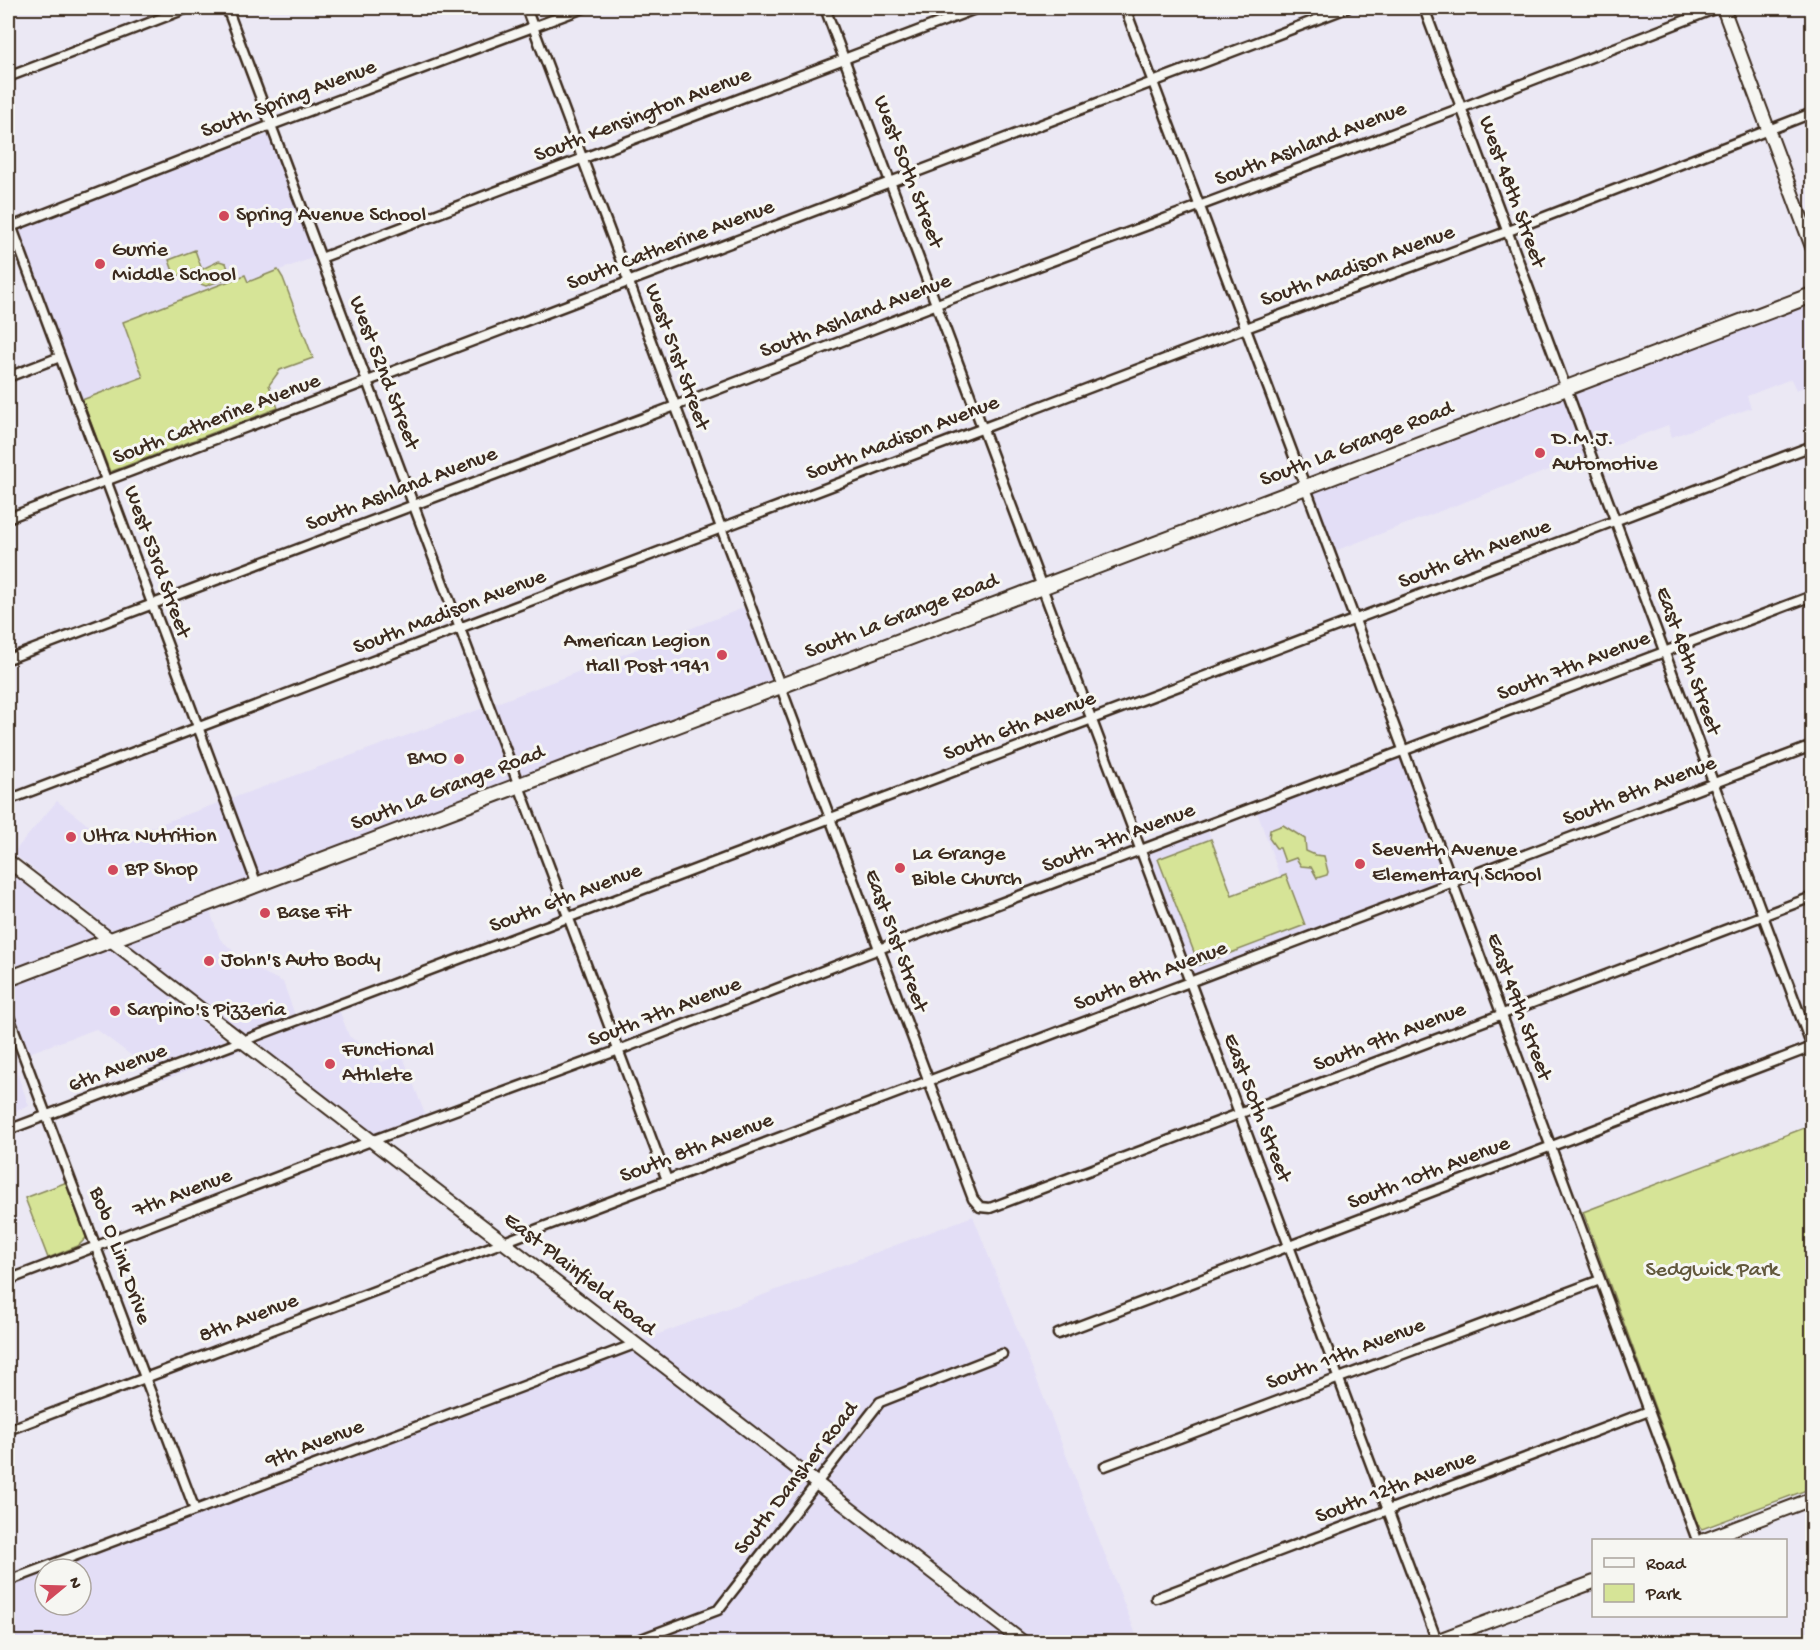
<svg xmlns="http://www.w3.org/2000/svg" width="1820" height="1650" viewBox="0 0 1820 1650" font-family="'Gochi Hand',sans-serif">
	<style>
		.built { fill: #e3def6; fill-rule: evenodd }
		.green { fill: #d6e497; stroke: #88875a; stroke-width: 1.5 }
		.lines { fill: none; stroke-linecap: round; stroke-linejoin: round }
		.street-casing { stroke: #3b2a1e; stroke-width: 13 }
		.secondary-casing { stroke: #3b2a1e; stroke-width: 16 }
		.primary-casing { stroke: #3b2a1e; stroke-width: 18 }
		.street { stroke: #f6f6f2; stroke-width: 8 }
		.secondary { stroke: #f6f6f2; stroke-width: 12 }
		.primary { stroke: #f6f6f2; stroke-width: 14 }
		.poi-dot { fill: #d1495b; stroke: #f6f6f2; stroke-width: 2 }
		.labels { text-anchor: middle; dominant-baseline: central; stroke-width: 6; stroke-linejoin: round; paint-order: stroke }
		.street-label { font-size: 22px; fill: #3b2a1e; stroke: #f6f6f2 }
		.poi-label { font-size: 22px; fill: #3b2a1e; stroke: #f6f6f2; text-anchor: start }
		.park-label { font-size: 22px; fill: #62583c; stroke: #f6f6f2 }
	</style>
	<rect width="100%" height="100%" fill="#ebe8f4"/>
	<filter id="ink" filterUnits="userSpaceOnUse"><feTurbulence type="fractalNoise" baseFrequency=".0167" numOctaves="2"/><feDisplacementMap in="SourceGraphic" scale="12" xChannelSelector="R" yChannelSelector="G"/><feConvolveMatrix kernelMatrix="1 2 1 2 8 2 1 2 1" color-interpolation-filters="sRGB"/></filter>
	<g filter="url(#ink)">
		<!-- built -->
		<path class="built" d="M269,134L315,257L247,282L244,275L123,321L143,377L82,400L19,229Z
			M1812,300V384L1796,390L1791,379L1747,396L1751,408L1672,437L1668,425L1332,552L1309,489Z
			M746,607L774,684L112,930L13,853L57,801L110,842L489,706Z
			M1403,754L1451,881L1191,979L1143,852L1207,828L1233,895L1280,876L1256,809Z
			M8,871L105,940L8,976Z
			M208,906L220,939L250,966L283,982L295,1015L335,999L349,1036L382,1062L402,1054L426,1117L373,1136L115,941Z
			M110,949L239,1051L164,1080L96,1029L12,1059L29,1106L8,1114V987Z
			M973,1216L1139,1642H8V1574L605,1348L643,1340ZM45,1569H81V1605H45Z"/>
		<!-- green -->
		<path class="green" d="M195,250L201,267L175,277L169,260Z
			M219,261L226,263L229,272L225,279L206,286L198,283L196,277L198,271Z
			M278,270L283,278L313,358L280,370L269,385L278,408L110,472L82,400L143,377L123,322L245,275L248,282Z
			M1283,825L1305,839L1306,851L1315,855L1324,856L1328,872L1327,875L1317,878L1311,867L1301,866L1296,858L1285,862L1280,848H1276L1269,838L1270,830Z
			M1211,839L1232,895L1286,875L1305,925L1199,965L1158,859Z
			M1812,1125V1488L1702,1529L1698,1525L1583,1212Z
			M67,1182L85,1231L86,1238L78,1246L48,1258L25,1198Z"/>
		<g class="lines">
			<defs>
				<path id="street" d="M227,8L667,1180
					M526,8L973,1199L980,1207L990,1208L1812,897
					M825,8L1437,1641
					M1125,8L1310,499L1697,1540
					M1424,8L1812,1047
					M8,77L188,8
					M8,217L257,885
					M8,228L261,129L584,8
					M321,258L978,8
					M8,377L60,357
					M8,518L1347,8
					M8,659L675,406L937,304L1461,108L1717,8
					M8,800L1246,328L1506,232L1812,113
					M8,1014L195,1510
					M8,1130L1812,446
					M8,1280L371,1141L619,1050L879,949L1812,596
					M1058,1334L1812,1047
					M8,1430L1812,746
					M1105,1466L1600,1280
					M8,1581L635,1344
					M1156,1598L1649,1411
					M633,1642L718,1610L880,1402L1002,1354"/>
				<path id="secondary" d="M1723,8L1812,247
					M8,861L1023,1642
					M1704,1540L1812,1499
					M1433,1642L1594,1582"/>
				<path id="primary" d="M8,979L1812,295"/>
			</defs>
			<!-- street casing -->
			<use href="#street" class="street-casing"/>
			<!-- secondary casing -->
			<use href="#secondary" class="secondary-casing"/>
			<!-- primary casing -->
			<use href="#primary" class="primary-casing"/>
			<!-- street -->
			<use href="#street" class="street"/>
			<!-- secondary -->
			<use href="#secondary" class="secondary"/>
			<!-- primary -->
			<use href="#primary" class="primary"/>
		</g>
	</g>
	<!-- markers -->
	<g class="poi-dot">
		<circle cx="224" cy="216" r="6"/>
		<circle cx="100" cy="264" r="6"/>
		<circle cx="1540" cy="453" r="6"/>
		<circle cx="722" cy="655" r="6"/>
		<circle cx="459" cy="759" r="6"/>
		<circle cx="71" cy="837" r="6"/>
		<circle cx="1360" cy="864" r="6"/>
		<circle cx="900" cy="868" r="6"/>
		<circle cx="113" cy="870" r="6"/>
		<circle cx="265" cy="913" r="6"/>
		<circle cx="209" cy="961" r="6"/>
		<circle cx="115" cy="1011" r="6"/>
		<circle cx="330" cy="1064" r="6"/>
	</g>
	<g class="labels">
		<!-- street labels -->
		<g class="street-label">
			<text transform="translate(289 100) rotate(-21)">South Spring Avenue</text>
			<text transform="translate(643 116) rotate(-21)">South Kensington Avenue</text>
			<text transform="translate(1311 145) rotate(-21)">South Ashland Avenue</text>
			<text transform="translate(907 172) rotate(69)">West 50th Street</text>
			<text transform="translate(1511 192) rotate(70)">West 48th Street</text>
			<text transform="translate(671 246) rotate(-21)">South Catherine Avenue</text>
			<text transform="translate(1358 267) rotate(-20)">South Madison Avenue</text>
			<text transform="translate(856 317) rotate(-21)">South Ashland Avenue</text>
			<text transform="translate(676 357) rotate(70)">West 51st Street</text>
			<text transform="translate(383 373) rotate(69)">West 52nd Street</text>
			<text transform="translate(217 420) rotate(-21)">South Catherine Avenue</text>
			<text transform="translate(903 439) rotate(-21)">South Madison Avenue</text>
			<text transform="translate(1357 445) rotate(-21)">South La Grange Road</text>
			<text transform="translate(402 490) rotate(-21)">South Ashland Avenue</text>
			<text transform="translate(1475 555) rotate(-21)">South 6th Avenue</text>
			<text transform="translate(156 562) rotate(70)">West 53rd Street</text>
			<text transform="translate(450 613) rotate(-21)">South Madison Avenue</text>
			<text transform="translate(902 617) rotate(-21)">South La Grange Road</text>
			<text transform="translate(1687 661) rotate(70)">East 48th Street</text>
			<text transform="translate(1574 667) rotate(-21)">South 7th Avenue</text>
			<text transform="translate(1020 727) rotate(-21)">South 6th Avenue</text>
			<text transform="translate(448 789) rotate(-21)">South La Grange Road</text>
			<text transform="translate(1640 792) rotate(-21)">South 8th Avenue</text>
			<text transform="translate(1119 839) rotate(-21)">South 7th Avenue</text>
			<text transform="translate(566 899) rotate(-21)">South 6th Avenue</text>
			<text transform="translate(895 941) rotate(70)">East 51st Street</text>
			<text transform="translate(1151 977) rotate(-21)">South 8th Avenue</text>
			<text transform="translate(1518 1007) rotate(70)">East 49th Street</text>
			<text transform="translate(665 1013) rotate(-21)">South 7th Avenue</text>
			<text transform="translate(1390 1038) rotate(-21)">South 9th Avenue</text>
			<text transform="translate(118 1069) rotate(-21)">6th Avenue</text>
			<text transform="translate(1256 1108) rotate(69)">East 50th Street</text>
			<text transform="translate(697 1149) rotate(-21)">South 8th Avenue</text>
			<text transform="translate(1429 1174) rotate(-21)">South 10th Avenue</text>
			<text transform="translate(183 1194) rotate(-21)">7th Avenue</text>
			<text transform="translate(119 1256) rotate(70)">Bob O Link Drive</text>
			<text transform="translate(579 1275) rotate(38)">East Plainfield Road</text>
			<text transform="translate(249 1319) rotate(-21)">8th Avenue</text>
			<text transform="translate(1346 1355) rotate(-21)">South 11th Avenue</text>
			<text transform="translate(315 1445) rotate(-21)">9th Avenue</text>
			<text transform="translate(797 1479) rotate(-52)">South Dansher Road</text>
			<text transform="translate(1396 1488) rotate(-21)">South 12th Avenue</text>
		</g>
		<!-- poi labels -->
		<g class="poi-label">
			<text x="236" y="216">Spring Avenue School</text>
			<text x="112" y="251">Gurrie<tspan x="112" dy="25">Middle School</tspan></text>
			<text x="1552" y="440">D.M.J.<tspan x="1552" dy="25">Automotive</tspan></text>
			<text x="710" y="642" text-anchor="end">American Legion<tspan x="710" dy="25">Hall Post 1941</tspan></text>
			<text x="447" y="759" text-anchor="end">BMO</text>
			<text x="83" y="837">Ultra Nutrition</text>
			<text x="1372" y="851">Seventh Avenue<tspan x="1372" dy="25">Elementary School</tspan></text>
			<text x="912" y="855">La Grange<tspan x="912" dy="25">Bible Church</tspan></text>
			<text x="125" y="870">BP Shop</text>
			<text x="277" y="913">Base Fit</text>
			<text x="221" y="961">John's Auto Body</text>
			<text x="127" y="1011">Sarpino's Pizzeria</text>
			<text x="342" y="1051">Functional<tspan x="342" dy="25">Athlete</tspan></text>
		</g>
		<!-- park labels -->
		<g class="park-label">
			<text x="1712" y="1271">Sedgwick Park</text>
		</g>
	</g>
	<!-- margin -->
	<rect width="1820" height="1650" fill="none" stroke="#f6f6f2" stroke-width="30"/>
	<rect x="15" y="15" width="1790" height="1620" fill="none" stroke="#3b2a1e" stroke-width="2" filter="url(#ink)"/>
	<!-- legend -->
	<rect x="1592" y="1539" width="195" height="78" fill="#f6f6f2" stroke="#aba49d" stroke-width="1.5"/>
	<rect x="1604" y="1558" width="30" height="9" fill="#f6f6f2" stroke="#aba49d" stroke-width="1.5"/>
	<text x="1646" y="1569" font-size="18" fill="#3b2a1e">Road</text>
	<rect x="1604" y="1584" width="30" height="18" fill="#d6e497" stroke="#aba49d" stroke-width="1.5"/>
	<text x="1646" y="1599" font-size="18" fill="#3b2a1e">Park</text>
	<!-- north arrow -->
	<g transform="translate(63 1587) rotate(71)"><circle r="28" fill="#f6f6f2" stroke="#aba49d" stroke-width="1.5"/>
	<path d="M0-4.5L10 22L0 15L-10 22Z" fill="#d1495b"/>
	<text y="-9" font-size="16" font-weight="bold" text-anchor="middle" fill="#3b2a1e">N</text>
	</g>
</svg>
